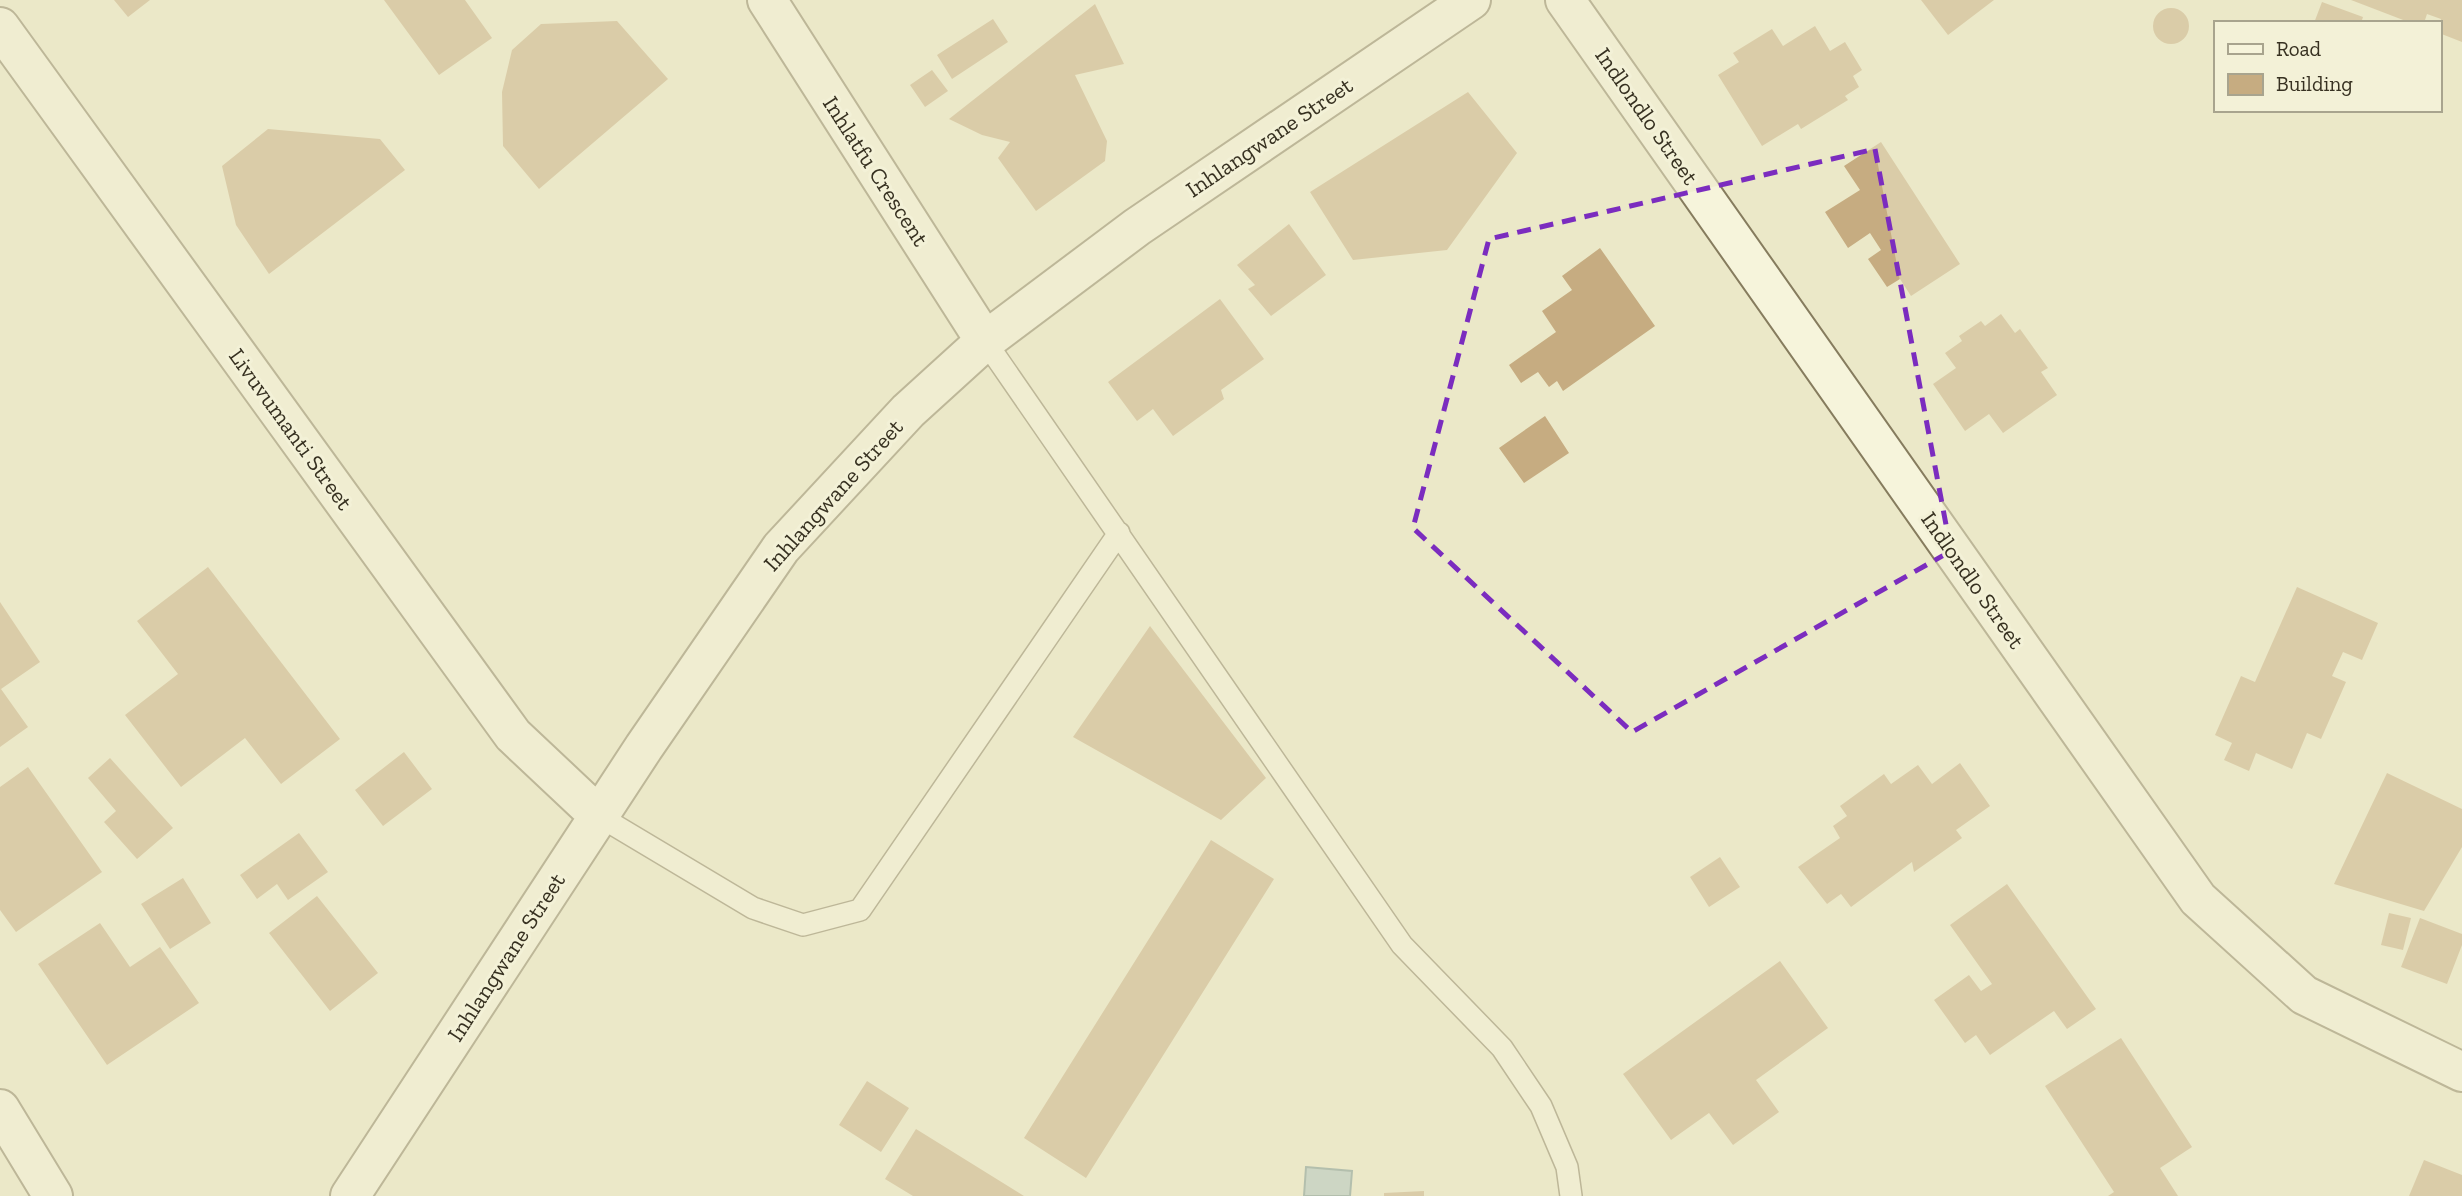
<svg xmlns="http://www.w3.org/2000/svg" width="2462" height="1196" viewBox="0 0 2462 1196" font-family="'Zilla Slab',serif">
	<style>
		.water { fill: #a9c0be; stroke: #708e8c; stroke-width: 2 }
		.building { fill: #c6ac81 }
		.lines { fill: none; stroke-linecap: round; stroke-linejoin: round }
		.lane-casing { stroke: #867c5e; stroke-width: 24 }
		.street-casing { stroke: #867c5e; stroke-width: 42 }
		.lane { stroke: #f6f4db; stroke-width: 21 }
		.street { stroke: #f6f4db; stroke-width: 38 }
		.marked { fill: none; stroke: #7b2cbf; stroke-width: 5; stroke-dasharray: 14 9; stroke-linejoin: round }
		.labels { text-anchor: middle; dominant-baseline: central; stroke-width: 6; stroke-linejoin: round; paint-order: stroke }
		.street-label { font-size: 23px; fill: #373121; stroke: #f3f1d7 }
	</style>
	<rect width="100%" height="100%" fill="#ebe8c8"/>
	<!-- water -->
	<path class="water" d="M1306,1167L1352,1171L1350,1196H1304Z"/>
	<!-- building -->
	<path class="building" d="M114,0H150L128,17Z
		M384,0H465L492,38L439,75Z
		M1921,0H1994L1948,35Z
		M2351,0H2462V42L2439,33L2441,19L2427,14L2424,23H2411Z
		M2322,2L2363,17L2361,23H2314Z
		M1095,4L1124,64L1075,75L1107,141L1105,161L1036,211L998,158L1010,142L982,135L949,119Z
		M2153 26a18 18 0 1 1 36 0a18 18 0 1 1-36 0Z
		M993,19L1008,42L952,79L937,55Z
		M617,21L668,79L539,189L503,146L502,92L512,50L541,24Z
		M1815,26L1830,51L1845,42L1862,70L1853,76L1859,87L1845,96L1848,100L1801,129L1798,124L1762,146L1718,75L1739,62L1733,53L1772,29L1783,46Z
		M932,70L948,91L925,107L910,85Z
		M1468,92L1517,153L1447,250L1353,260L1310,192Z
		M268,129L380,139L405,170L269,274L236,225L222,166Z
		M1881,142L1960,264L1911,296L1900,279L1887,287L1868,259L1881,250L1870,233L1848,248L1825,212L1860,190L1844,166Z
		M1289,224L1326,275L1271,316L1248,289L1255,285L1237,265Z
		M1600,248L1655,326L1563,391L1557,381L1549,387L1538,372L1521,383L1509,365L1556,332L1542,311L1572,290L1562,276Z
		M1220,299L1264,359L1221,390L1224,399L1173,436L1153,409L1137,421L1108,382Z
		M2001,314L2015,333L2020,329L2048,368L2041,372L2057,395L2003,433L1989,414L1965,431L1933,384L1956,368L1945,353L1962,341L1959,336L1981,321L1985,326Z
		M1545,416L1569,453L1524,483L1499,448Z
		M208,567L340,739L281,784L245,738L181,787L125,715L178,674L137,621Z
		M2297,587L2378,623L2362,660L2343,652L2332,676L2346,682L2321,739L2307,733L2292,769L2256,753L2249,771L2224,760L2232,743L2215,735L2241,676L2255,682Z
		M0,602L40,662L1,689L28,727L0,747Z
		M1150,626L1266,778L1221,820L1073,737Z
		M404,752L432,789L383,826L355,790Z
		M110,758L173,828L137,859L104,822L116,811L88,778Z
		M1960,763L1990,806L1956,830L1962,838L1914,872L1912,862L1851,907L1841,894L1827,904L1798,867L1840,838L1833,826L1847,816L1840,806L1884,774L1891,784L1918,765L1932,784Z
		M28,767L102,872L16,932L0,910V787Z
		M2387,773L2462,809V847L2424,911L2334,884Z
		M299,833L328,872L288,900L277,884L257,899L240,875Z
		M1211,840L1274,879L1086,1178L1024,1138Z
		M1720,857L1740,887L1709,907L1690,877Z
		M183,878L211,923L170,949L141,904Z
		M2007,884L2096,1009L2067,1029L2054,1011L1990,1055L1976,1035L1965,1043L1934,1000L1969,975L1981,991L1992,984L1950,925Z
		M317,896L378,973L330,1011L269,933Z
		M2389,913L2411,918L2403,950L2381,945Z
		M2420,918L2462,934V945L2447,984L2401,967Z
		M100,923L130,967L160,947L199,1003L107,1065L38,964Z
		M1780,961L1828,1028L1756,1080L1779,1112L1733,1145L1709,1113L1671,1140L1623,1074Z
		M2121,1038L2192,1147L2160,1168L2178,1196H2108L2114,1192L2045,1086Z
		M867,1081L909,1108L881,1152L839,1125Z
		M916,1129L1024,1196H913L885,1179Z
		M2424,1160L2462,1175V1196H2409Z
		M1424,1191V1196H1384V1193Z"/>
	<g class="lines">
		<defs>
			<path id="lane" d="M985,341L1402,945L1502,1048L1541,1106L1567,1167L1571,1196
				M599,816L753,908L803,925L860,910L1119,533"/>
			<path id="street" d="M767,0L985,341
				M1565,0L2198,899L2304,995L2462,1072
				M0,27L513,735L599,816
				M0,1109L53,1196
				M350,1196L644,747L781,548L908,411L985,341L1137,227L1471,0"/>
		</defs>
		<!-- lane casing -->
		<use href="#lane" class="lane-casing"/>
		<!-- street casing -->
		<use href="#street" class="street-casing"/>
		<!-- lane -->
		<use href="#lane" class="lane"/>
		<!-- street -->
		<use href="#street" class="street"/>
	</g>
	<!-- marked area -->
	<path d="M0 0H2462V1196H0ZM1875,149L1951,551L1632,732L1413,528L1489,239Z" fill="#ebe8c8" fill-opacity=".55" fill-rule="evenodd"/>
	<path class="marked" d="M1875,149L1951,551L1632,732L1413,528L1489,239Z"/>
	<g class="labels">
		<!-- street labels -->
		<g class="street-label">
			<text transform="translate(1647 116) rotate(55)">Indlondlo Street</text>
			<text transform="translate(1269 137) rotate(-34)">Inhlangwane Street</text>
			<text transform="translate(876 171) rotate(57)">Inhlatfu Crescent</text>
			<text transform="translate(291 429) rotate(54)">Livuvumanti Street</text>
			<text transform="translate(833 495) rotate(-48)">Inhlangwane Street</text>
			<text transform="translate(1973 580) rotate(55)">Indlondlo Street</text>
			<text transform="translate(506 957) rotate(-57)">Inhlangwane Street</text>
		</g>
	</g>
	<!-- legend -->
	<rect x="2214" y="21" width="228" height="91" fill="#f3f1d7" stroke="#a8a48e" stroke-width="2"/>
	<rect x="2228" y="44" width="35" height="10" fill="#f6f4db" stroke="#a8a48e" stroke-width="2"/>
	<text x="2276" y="56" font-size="21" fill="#373121">Road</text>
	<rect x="2228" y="74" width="35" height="21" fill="#c6ac81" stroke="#a8a48e" stroke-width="2"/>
	<text x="2276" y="91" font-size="21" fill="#373121">Building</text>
</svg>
